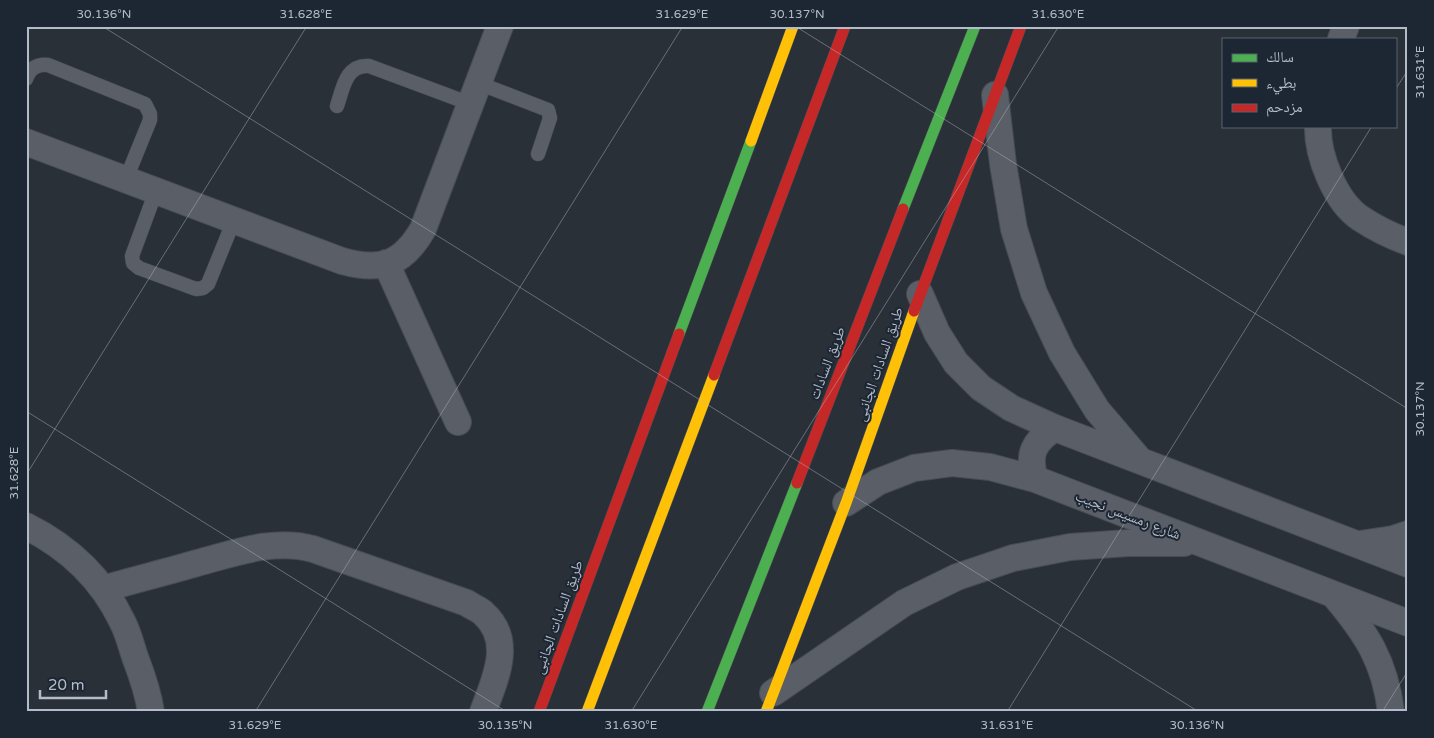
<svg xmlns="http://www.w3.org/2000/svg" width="1434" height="738" viewBox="0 0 1434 738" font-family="'Varela Round','Noto Naskh Arabic',sans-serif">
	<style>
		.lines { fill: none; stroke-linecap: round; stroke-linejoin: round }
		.lane-casing { stroke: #484c53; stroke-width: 15 }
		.street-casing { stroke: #484c53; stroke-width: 28 }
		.fast-casing { stroke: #484c53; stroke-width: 12 }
		.slow-casing { stroke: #484c53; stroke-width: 12 }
		.jam-casing { stroke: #484c53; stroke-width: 12 }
		.lane { stroke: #5a5e66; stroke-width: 14 }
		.street { stroke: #5a5e66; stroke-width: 26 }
		.fast { stroke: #4caf50; stroke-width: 11 }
		.slow { stroke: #ffc107; stroke-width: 11 }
		.jam { stroke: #c62828; stroke-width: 11 }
		.ticks { fill: none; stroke: #b4bcc9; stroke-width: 1; stroke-opacity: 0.45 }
		.labels { text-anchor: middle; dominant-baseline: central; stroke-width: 4; stroke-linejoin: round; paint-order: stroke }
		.street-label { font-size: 15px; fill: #b4bcc9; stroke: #1d2633 }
		.neatline { fill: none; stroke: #b4bcc9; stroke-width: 2 }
		.ticks-label { font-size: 12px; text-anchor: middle; fill: #b4bcc9 }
	</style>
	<rect width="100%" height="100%" fill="#2a3038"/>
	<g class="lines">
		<defs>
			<path id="lane" d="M26,79C30,68 37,64 48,65L145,104L150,114V120L126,179
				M478,83L548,110L550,118L538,154
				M337,106C343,88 346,64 369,66L471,104
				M156,191L132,256L133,263L139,268L196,289L203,288L208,284L234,220"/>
			<path id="street" d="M1341,39L1346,26
				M995,95L1003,164L1014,229L1034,293L1062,353L1097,410L1137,457
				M1318,126C1317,155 1335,201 1360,218C1375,228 1391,236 1408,242
				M26,142L342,261C381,272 403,264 423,229L500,26
				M386,263L458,422
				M920,294L937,333L956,363L981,388L1011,408L1055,428L1408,564
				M1035,479C1027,454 1034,441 1055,428
				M846,503L878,482L914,468L952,463L990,467L1035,479L1408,623
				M26,526C68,547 102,579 122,621C128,632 131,645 135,657C142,675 148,692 151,712
				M1360,544L1393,539L1408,534
				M103,589C134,580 166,572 197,563C235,553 274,538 313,549L467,603C472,607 479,609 483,613C515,641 494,681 483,712
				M1334,595C1366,633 1385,661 1391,712
				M773,693L904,603L957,577L1013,558L1070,547L1128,543H1184"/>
			<path id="fast" d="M903,209L975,26
				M679,334L751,141
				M707,712L797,483"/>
			<path id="slow" d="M751,141L793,26
				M587,712L714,375
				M766,712L846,503L914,311"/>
			<path id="jam" d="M914,311L1021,26
				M714,375L845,26
				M797,483L903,209
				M539,712L679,334"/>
		</defs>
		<!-- lane casing -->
		<use href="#lane" class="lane-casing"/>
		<!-- street casing -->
		<use href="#street" class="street-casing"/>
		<!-- fast casing -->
		<use href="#fast" class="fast-casing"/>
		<!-- slow casing -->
		<use href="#slow" class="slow-casing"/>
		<!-- jam casing -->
		<use href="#jam" class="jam-casing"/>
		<!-- lane -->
		<use href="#lane" class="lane"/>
		<!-- street -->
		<use href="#street" class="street"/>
		<!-- fast -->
		<use href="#fast" class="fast"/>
		<!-- slow -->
		<use href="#slow" class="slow"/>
		<!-- jam -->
		<use href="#jam" class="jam"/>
	</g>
	<!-- ticks -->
	<path class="ticks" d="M102,26L1199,712M795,26L1408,409M1395,90L1408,70M26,411L507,712M26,475L307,26M255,712L683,26M631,712L1059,26M1007,712L1372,126M1382,712L1408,671"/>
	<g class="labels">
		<!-- street labels -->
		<g class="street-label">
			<text transform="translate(827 363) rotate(-69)">طريق السادات</text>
			<text transform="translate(879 364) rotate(-71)">طريق السادات الجانبى</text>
			<text transform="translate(1128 515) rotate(21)">شارع رمسيس نجيب</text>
			<text transform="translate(558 617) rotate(-70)">طريق السادات الجانبى</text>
		</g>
	</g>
	<!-- border -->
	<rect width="1434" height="738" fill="none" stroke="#1d2633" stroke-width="55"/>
	<!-- legend -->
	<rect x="1222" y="38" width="175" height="90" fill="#1d2633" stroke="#59626f"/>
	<rect x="1232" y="54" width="25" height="8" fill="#4caf50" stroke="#59626f"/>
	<text x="1266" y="62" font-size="15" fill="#b4bcc9">سالك</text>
	<rect x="1232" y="79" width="25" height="8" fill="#ffc107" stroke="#59626f"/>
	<text x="1266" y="88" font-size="15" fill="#b4bcc9">بطيء</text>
	<rect x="1232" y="104" width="25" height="8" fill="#c62828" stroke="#59626f"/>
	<text x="1266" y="112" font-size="15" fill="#b4bcc9">مزدحم</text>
	<!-- scale -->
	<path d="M40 690v8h66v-8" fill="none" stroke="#b4bcc9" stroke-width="2.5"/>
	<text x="48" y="690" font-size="15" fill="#b4bcc9" stroke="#1d2633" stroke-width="4" paint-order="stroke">20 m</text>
	<rect x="28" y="28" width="1378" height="682" class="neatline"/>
	<g class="ticks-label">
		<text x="104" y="18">30.136°N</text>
		<text x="306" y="18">31.628°E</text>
		<text x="682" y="18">31.629°E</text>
		<text x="797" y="18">30.137°N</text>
		<text x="1058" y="18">31.630°E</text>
		<text transform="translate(1420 72) rotate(-90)" y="4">31.631°E</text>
		<text transform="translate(1420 409) rotate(-90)" y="4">30.137°N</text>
		<text transform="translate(14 473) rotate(-90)" y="4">31.628°E</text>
		<text x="255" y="729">31.629°E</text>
		<text x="505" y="729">30.135°N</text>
		<text x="631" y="729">31.630°E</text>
		<text x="1007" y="729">31.631°E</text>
		<text x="1197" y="729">30.136°N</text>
	</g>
</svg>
